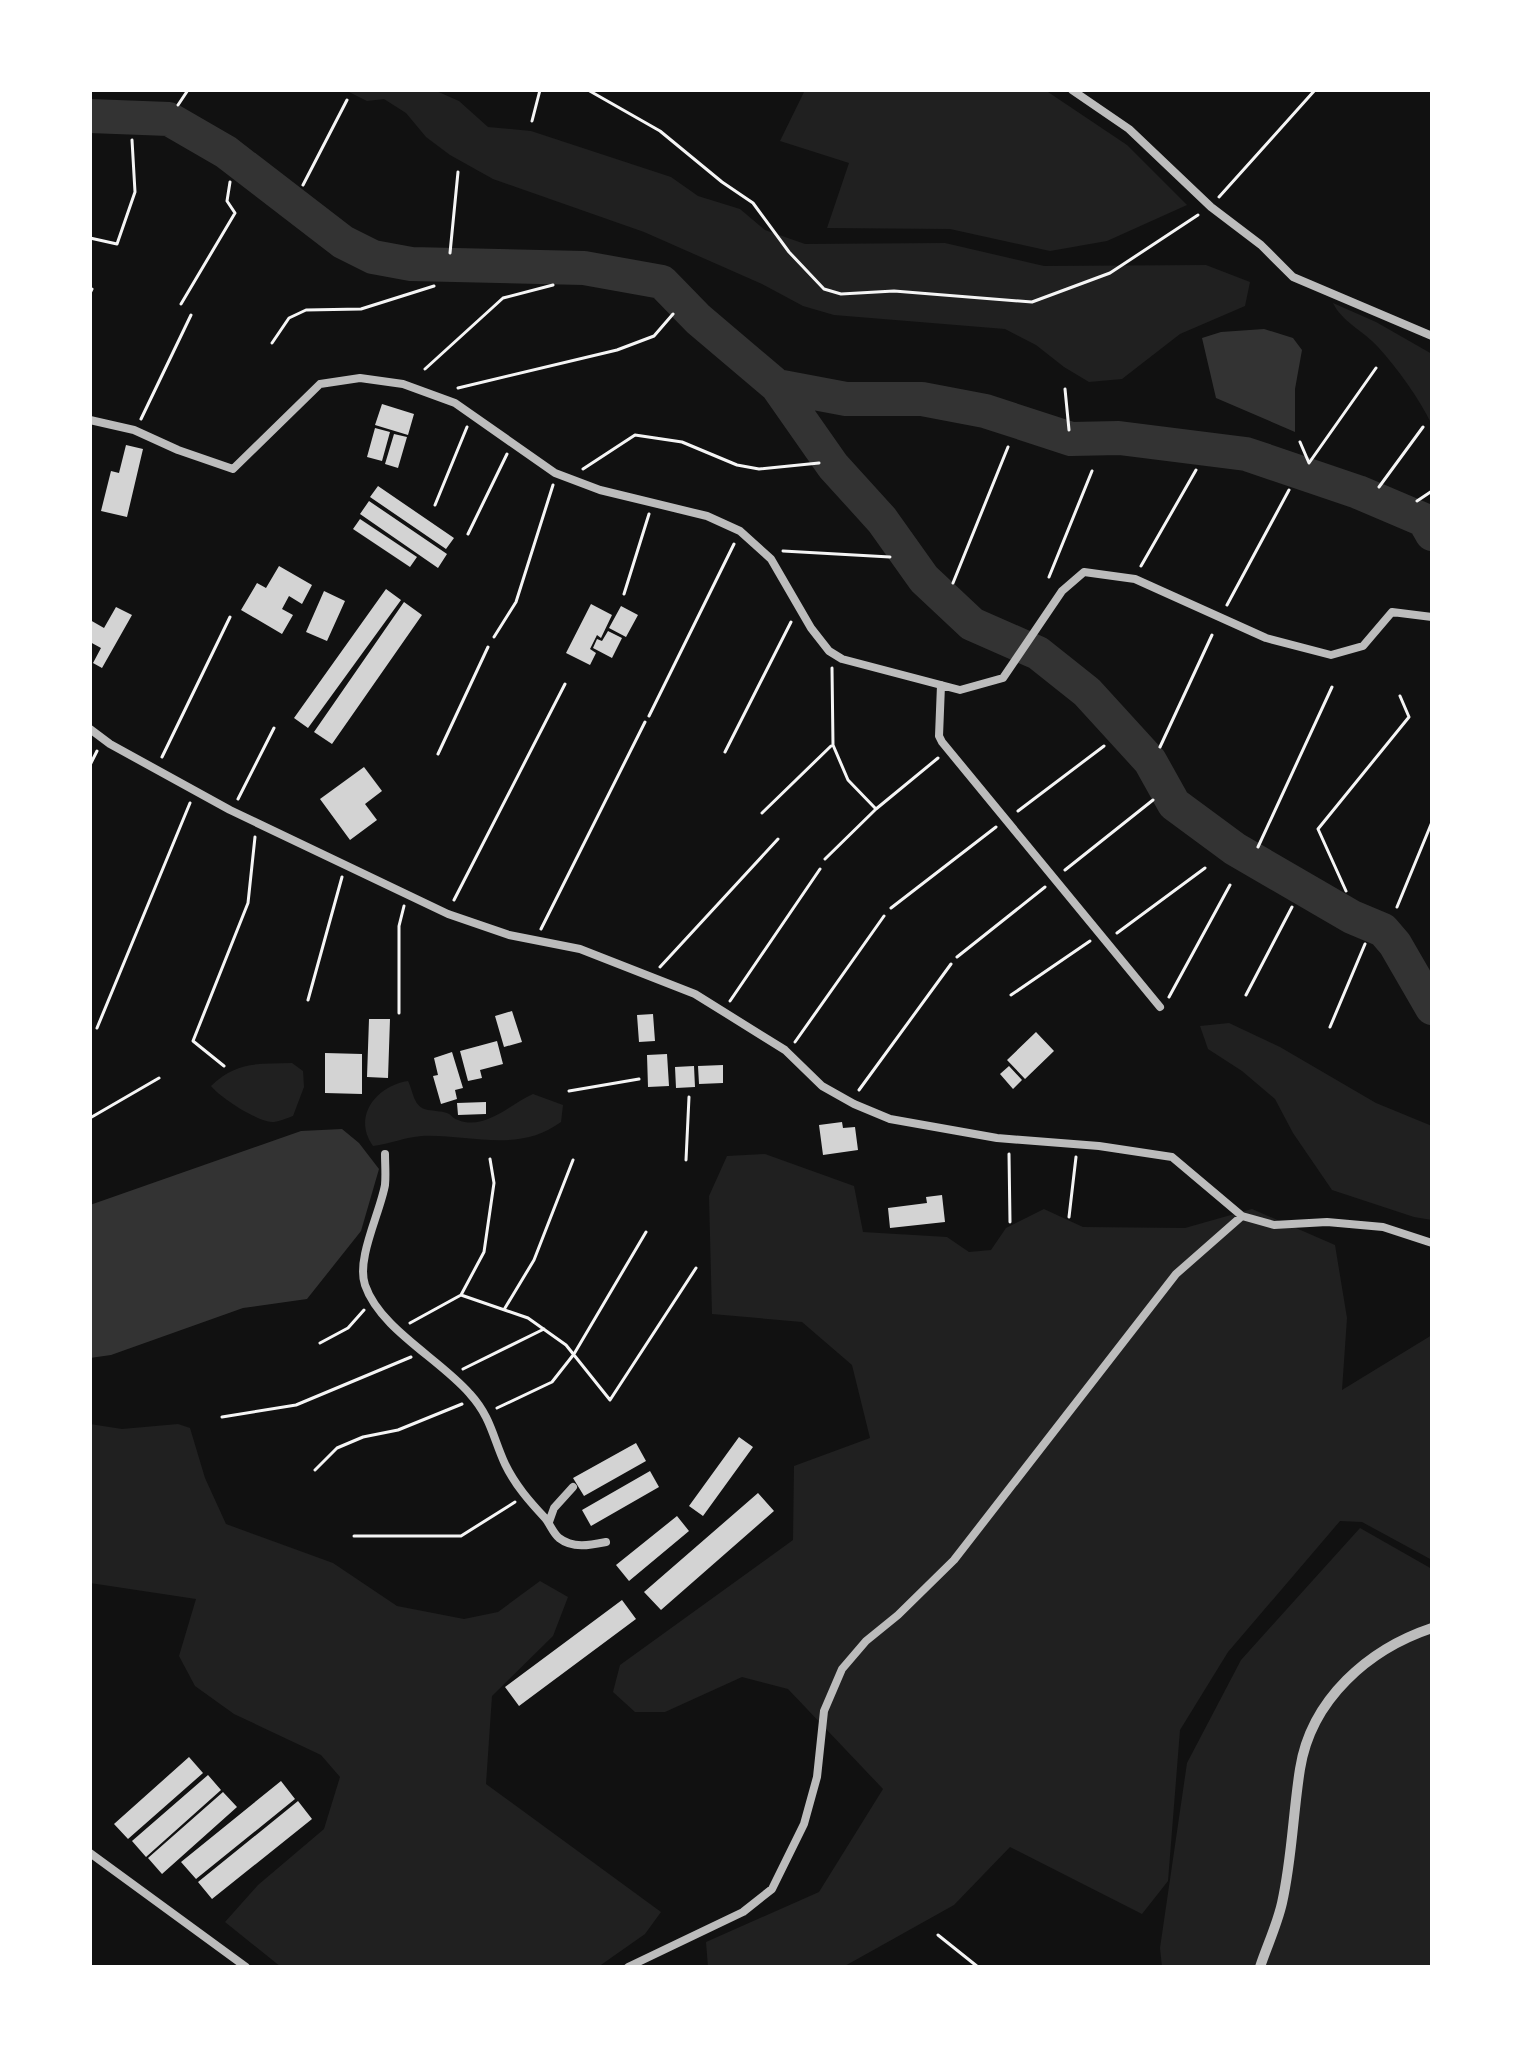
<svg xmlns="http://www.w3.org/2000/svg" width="1522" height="2057" viewBox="0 0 1522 2057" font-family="Montserrat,sans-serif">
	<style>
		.green { fill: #202020 }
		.water { fill: #333 }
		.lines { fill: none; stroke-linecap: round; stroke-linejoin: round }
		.river { stroke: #333; stroke-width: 34 }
		.building { fill: #d3d3d3 }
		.path { stroke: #f5f5f5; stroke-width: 3 }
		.minor { stroke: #bcbcbc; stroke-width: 8 }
		.tertiary { stroke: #bcbcbc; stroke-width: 10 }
	</style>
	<rect width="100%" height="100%" fill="#111"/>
	<!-- green -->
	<path class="green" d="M345,90H434L459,101L488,127L531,131L671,177L698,196L740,209L765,230L805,244L945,243L1044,266L1206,265L1250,282L1245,306L1180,334L1122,379L1089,382L1064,367L1036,345L1005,329L834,315L803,306L762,284L644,232L493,179L450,155L426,137L406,113L384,99L367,101Z
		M805,90H1045L1127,145L1187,205L1107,241L1050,251L950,229L827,228L849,163L780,141Z
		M1333,303L1376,322L1432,354V425C1419,398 1398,369 1378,347C1365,332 1341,321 1333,303Z
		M1229,1023L1280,1047L1376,1103L1432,1126V1220L1414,1217L1332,1190L1293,1133L1275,1099L1242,1071L1208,1049L1200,1026Z
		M292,1063L303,1071L304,1087L293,1116C287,1118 280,1121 274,1122C257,1122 221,1098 211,1086C236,1061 259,1064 292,1063Z
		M408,1081C414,1093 413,1107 428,1110C434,1111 441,1111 447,1113C454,1116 450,1117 458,1120C485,1131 510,1104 533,1094L563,1105L561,1122C517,1154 470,1134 422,1136C405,1137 390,1144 373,1146C352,1117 376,1086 408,1081Z
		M765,1154L854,1186L863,1232L947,1237L969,1252L991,1250L1006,1228L1044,1209L1083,1227L1185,1228L1252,1209L1335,1245L1347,1318L1342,1390L1432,1335V1560L1362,1522L1340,1521L1228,1652L1180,1730L1168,1881L1142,1914L1010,1847L954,1905L843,1967H708L706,1942L819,1892L883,1789L788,1689L742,1677L665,1712H635L613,1692L620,1665L793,1540L794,1466L870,1438L852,1365L802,1322L712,1314L709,1196L727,1156Z
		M90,1424L122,1429L178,1424L190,1428L205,1478L226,1524L333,1563L397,1606L464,1619L498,1612L540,1581L568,1597L553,1636L492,1696L486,1784L661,1912L645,1934L598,1967H281L225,1922L258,1885L324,1829L340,1777L321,1755L234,1714L195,1686L179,1656L196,1599L90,1583Z
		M1360,1528L1432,1569V1967H1162L1160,1948L1187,1763L1241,1660Z"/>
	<!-- water -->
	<path class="water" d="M1264,329L1293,338L1302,350L1295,389V432L1216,398L1202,338L1221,332Z
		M342,1129L359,1143L379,1169L361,1231L307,1299L243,1308L111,1355L90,1358V1205L301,1131Z"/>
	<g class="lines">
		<!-- river -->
		<path class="river" d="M90,116L169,119L226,152L343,242L373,257L411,264L584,268L662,282L698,319L777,386L846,399H922L985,411L1071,439L1119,438L1246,454L1358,492L1424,520L1432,534
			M777,386L833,466L882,520L924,579L972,624L1038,653L1087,692L1150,761L1174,804L1235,849L1352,917L1383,930L1395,944L1432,1008"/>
	</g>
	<!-- building -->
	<path class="building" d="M382,404L414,414L408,435L375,425Z
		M375,428L390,432L382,461L367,457Z
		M394,434L407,437L398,468L385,464Z
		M126,445L143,449L127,517L101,511L111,471L119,473Z
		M378,486L454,538L446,549L370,497Z
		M369,501L447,554L438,568L360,514Z
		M360,519L417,557L410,567L353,529Z
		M279,566L312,585L302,604L289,596L282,609L293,615L282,634L241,610L257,583L266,588Z
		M386,589L401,600L308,728L294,718Z
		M324,591L345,601L327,641L306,632Z
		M404,602L422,615L332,744L314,732Z
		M591,604L612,615L601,638L597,635L590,649L596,653L590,665L566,653Z
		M621,606L638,615L626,637L609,628Z
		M116,607L132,615L102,668L93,663L101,648L90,642V620L104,628Z
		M608,631L622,638L612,658L593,648L597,639L602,641Z
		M364,767L382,791L365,804L377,820L350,840L320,799Z
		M512,1011L522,1042L504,1047L495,1016Z
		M653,1014L655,1041L639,1042L637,1015Z
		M369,1019H390L388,1078L367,1077Z
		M1036,1032L1054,1051L1025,1079L1007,1060Z
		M497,1041L503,1064L480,1070L482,1078L468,1081L460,1051Z
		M452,1052L463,1088L455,1090L457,1099L441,1104L433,1076L438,1075L434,1058Z
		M325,1053L362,1054V1094L325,1093Z
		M667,1054L669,1086L648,1087L647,1055Z
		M723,1065V1083L699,1084L698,1066Z
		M694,1066L695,1087L676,1088L675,1067Z
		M1009,1066L1022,1080L1013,1089L1000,1074Z
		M486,1102V1114L458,1115L457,1103Z
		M842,1122L843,1128L855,1127L858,1150L823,1155L819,1125Z
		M942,1195L945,1222L890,1228L888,1208L927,1203L926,1197Z
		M739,1437L753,1447L703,1516L689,1506Z
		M636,1443L646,1461L584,1496L573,1478Z
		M650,1471L659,1487L591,1526L582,1510Z
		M758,1493L774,1511L661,1610L644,1592Z
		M677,1516L689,1531L629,1581L616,1565Z
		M622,1600L636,1619L519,1706L505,1687Z
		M189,1757L203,1773L128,1839L114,1824Z
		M208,1775L221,1790L146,1857L132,1841Z
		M281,1781L295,1799L196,1879L181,1862Z
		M223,1792L237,1807L162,1874L148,1858Z
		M298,1801L312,1819L212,1899L198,1882Z"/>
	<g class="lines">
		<!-- path -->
		<path class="path" d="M588,90L660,131L722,182L753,203L789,252L824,289L841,294L894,291L1032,302L1110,273L1198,215
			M178,105L188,90
			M532,121L540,90
			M303,185L347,100
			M1219,197L1315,90
			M90,238L117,244L135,192L132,140
			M450,253L458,172
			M90,293L92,289
			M181,304L235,213L227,201L230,182
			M272,343L289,318L306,310L361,309L434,286
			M425,369L503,298L553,285
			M458,388L617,350L654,336L673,314
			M1065,389L1069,430
			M141,419L191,315
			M1300,442L1309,463L1376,368
			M583,469L635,435L682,442L737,465L759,469L819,463
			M1379,487L1423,427
			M1417,501L1432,491
			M435,505L467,427
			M468,534L507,454
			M783,551L890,557
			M1141,566L1196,470
			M1049,577L1092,471
			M953,583L1008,447
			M624,594L649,514
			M1227,605L1289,490
			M494,637L516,602L553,485
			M832,668L833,745L848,780L876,809
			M649,716L734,544
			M1160,747L1212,635
			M725,752L791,622
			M438,754L488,647
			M162,757L230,617
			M90,765L97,751
			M238,799L274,728
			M1018,811L1104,746
			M762,813L831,746
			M1258,847L1332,687
			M825,859L876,809L938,758
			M1065,870L1153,800
			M1346,891L1318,829L1409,717L1400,696
			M454,900L565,684
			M1397,907L1432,822
			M891,908L996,827
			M541,929L645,722
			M1117,933L1205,868
			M957,957L1045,887
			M660,967L778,839
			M1011,995L1090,941
			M1246,995L1292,907
			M1169,997L1230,885
			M308,1000L342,877
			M730,1001L820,869
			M399,1013V926L404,906
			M1330,1027L1365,944
			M97,1028L190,803
			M795,1042L884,916
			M224,1066L193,1041L248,903L255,837
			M859,1090L951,964
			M569,1091L639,1079
			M90,1118L159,1078
			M1009,1154L1010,1222
			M686,1160L689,1097
			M1069,1217L1076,1157
			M461,1295L528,1318L566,1345L610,1400L696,1268
			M505,1308L534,1260L573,1160
			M410,1323L461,1295L484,1252L494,1183L490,1159
			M320,1343L348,1328L364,1310
			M463,1369L544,1329
			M497,1408L552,1382L574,1354L646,1232
			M222,1417L296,1405L411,1357
			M315,1470L337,1448L363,1437L398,1430L462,1404
			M354,1536H461L515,1502
			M938,1935L978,1967"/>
		<!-- minor -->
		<path class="minor" d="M1072,90L1129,129L1211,207L1261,245L1293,277L1432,336
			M90,420L134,430L178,450L233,469L320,384L360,378L403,384L455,403L555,473L600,490L707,516L740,531L771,559L811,628L829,651L842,659L960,690L1003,678L1062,591L1084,572L1135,579L1266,638L1331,655L1363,646L1392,612L1432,617
			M941,685L939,736L942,742L1160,1007
			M90,729L110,744L230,810L448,914L509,935L580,949L695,994L785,1050L822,1086L854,1104L890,1119L997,1138L1099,1146L1172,1157L1242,1216L1274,1225L1327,1222L1383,1227L1432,1243
			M385,1154C385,1164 386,1175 385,1185C380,1213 356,1259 365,1285C380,1329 440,1359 470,1394C491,1417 493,1438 505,1464C515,1485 530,1502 545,1518C550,1524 553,1533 559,1538C573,1549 591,1545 606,1542
			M549,1522L554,1508L573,1487
			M90,1853L246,1967
			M628,1967L743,1912L772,1889L804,1824L817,1777L824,1711L842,1669L866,1641L898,1615L954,1560L1176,1274L1242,1216"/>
		<!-- tertiary -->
		<path class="tertiary" d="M1260,1967C1267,1946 1277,1925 1282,1903C1292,1859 1293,1813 1300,1769C1311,1699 1369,1649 1432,1628"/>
	</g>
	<!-- border -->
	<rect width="1522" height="2057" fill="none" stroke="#ffffff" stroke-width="184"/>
</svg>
